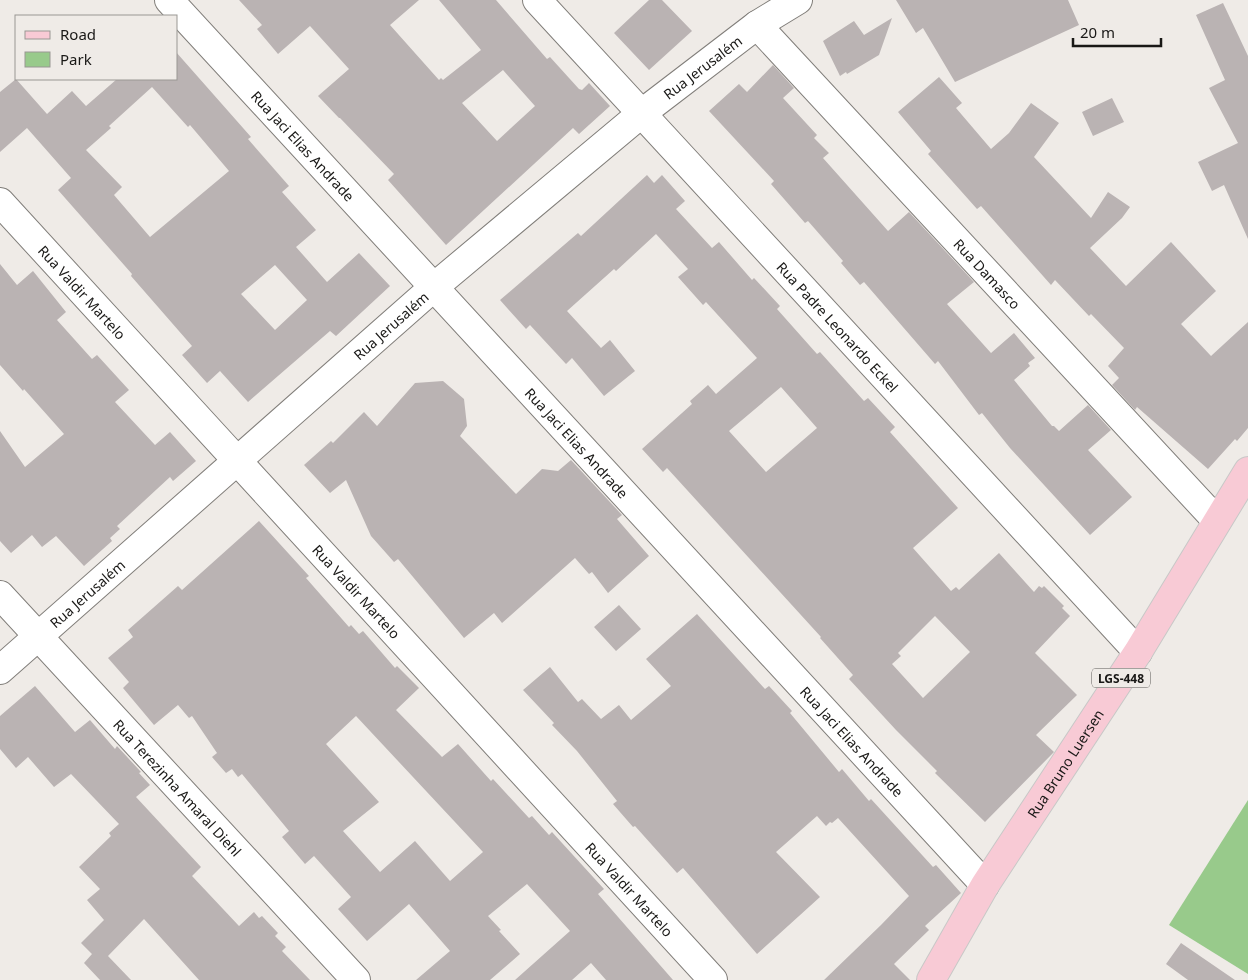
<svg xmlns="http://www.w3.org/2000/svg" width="1248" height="980" viewBox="0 0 1248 980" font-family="'Noto Sans',sans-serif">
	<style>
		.green { fill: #98ca8b }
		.building { fill: #bab3b3; fill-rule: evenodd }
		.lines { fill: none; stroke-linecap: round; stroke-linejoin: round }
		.minor-casing { stroke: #817e7a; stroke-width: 30 }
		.primary-casing { stroke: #c8c8c7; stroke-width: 30 }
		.minor { stroke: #fff; stroke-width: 28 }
		.primary { stroke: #f8cad5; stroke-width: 28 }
		.labels { text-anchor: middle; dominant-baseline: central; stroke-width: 4.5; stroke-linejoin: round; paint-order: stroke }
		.shield { fill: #efebe7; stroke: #595755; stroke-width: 1 }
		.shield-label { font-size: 12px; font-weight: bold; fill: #191816 }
		.street-label { font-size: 14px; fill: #191816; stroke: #efebe7 }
	</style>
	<rect width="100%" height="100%" fill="#efebe7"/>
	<!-- green -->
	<path class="green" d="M1248,800V974L1169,925Z"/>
	<!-- building -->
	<path class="building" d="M239,0H419L390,25L439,80L441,78L443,80L481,50L439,0H496L547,59L550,57L579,89L582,90L589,83L610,106L579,134L573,128L446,245L388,180L394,174L340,118H339L318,96L349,69L310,26L278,54L257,29L262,25ZM503,70L535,106L497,141L462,103Z
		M649,0H662L692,31L649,70L614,33Z
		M896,0H1068L1079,25L955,82L923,28L916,33Z
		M1223,3L1248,56V239L1224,185L1212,191L1198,162L1238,143L1209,88L1225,80L1196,15Z
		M892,18L879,55L847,74L846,72L840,76L823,41L854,21L864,35Z
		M176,52L251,137L248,139L289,186L282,192L316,230L296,247L327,282L359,253L390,286L336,336L330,331L248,402L220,371L207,383L182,355L192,346L131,276L132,274L58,190L71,178L27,128L0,152V92L16,79L47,114L72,91L86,106L117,79H176ZM152,87L188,127L190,125L229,171L150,237L114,195L122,187L86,150L111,128L109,126ZM275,265L307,300L275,330L241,294Z
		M773,65L794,88L783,98L817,135L814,138L829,153L823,158L888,231L909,212L974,282L947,304L991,353L1014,333L1035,358L1028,363L1030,366L1014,380L1052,426H1054L1059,431L1088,405L1111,430L1088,450L1132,497L1090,535L1010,448L982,413L979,415L938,361L935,364L864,282L860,285L841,263L843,261L808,221L805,223L771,184L774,181L709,111L739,84L747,92Z
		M939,77L962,103L956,108L991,149L1009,133L1031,103L1059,123L1034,157L1091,218L1108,192L1130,207L1122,218L1090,248L1126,286L1171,242L1216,291L1181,324L1211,356L1248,322V428L1237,441L1235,439L1208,469L1137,407L1135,410L1112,385L1119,378L1108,366L1124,348L1091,314L1089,316L1055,280L1051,285L981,206L977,209L928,154L931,151L898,112Z
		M1112,98L1124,122L1093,136L1082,112Z
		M647,175L654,183L662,175L685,201L676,209L712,248L719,242L752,280L754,278L780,306L777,309L817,354L820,352L864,401L868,398L895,427L890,432L958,508L913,548L951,591L956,587L959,590L999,553L1034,592L1039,586L1042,588L1044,586L1064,606L1062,608L1070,616L1035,653L1077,695L1036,735L1054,752L985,822L935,773L937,771L896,730L849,679L853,675L820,638L821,637L667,468L663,472L642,449L692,404L690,401L708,385L716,394L757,358L706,302L703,305L678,277L688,269L656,234L616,271L614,269L567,311L601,348L610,340L635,371L604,396L572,358L566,364L530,325L526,329L500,300L578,233L581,236ZM781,387L817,428L766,472L729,431ZM935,616L970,652L923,698L892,664L901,656L898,653Z
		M0,264L17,285L33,271L66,312L57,320L92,359L97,355L129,390L115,402L155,445L170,432L196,461L173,481L170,477L117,526L120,529L110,538L112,541L84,566L56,536L42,547L32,535L11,553L0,541V431L25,467L64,434L24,389L23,391L0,365Z
		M443,381L464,399L467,426L460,436L516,494L542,469L558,471L571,460L622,515L617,519L649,556L608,593L592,572L589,574L575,558L502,623L494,613L464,638L398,559L394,562L371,536L346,480L330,493L304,465L331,441L333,443L364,412L377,426L415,383Z
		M259,521L309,576L306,578L349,627L351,625L359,634L363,631L395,668L397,666L419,688L396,710L442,757L458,744L491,781L493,779L529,818L532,816L549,835L552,832L604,889L598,894L673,980H606L591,963L572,980H515L570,931L527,884L488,916L501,930L499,931L520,954L490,980H416L450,951L409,904L367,941L338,909L351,897L314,856L305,864L282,837L289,831L242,774L238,777L232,769L226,773L212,757L217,753L192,716L189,718L178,705L154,725L123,688L129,682L108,658L133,637L128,630L178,586L182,590ZM356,716L483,852L450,881L415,841L380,872L343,831L379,802L326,744Z
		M619,605L641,629L616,651L594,627Z
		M697,614L765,689L769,686L792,711L790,713L839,772L842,769L869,801L871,799L933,867L936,865L961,893L925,926L929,930L894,964L910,980H824L881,925L909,896L838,818L832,823L830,822L826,826L817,816L776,852L820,897L757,954L683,868L677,873L635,826L633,827L613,804L617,801L577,751L552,725L554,723L523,690L550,667L578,702L582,699L601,719L619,705L631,720L671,686L646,659Z
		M35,686L75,732L90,720L115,749L117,746L141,772L139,773L150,785L136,797L201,867L192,876L239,926L254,912L259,918L262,916L278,933L275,936L286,947L282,951L310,980H199L144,919L108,956L131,980H100L84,963L92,954L81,943L104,920L87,900L100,889L79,867L111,836L109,833L119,824L71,774L54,787L28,757L16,768L0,749V716Z
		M1181,943L1235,980H1188L1166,964Z"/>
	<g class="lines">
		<defs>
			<g id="minor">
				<path id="s1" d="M169,0L985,885"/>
				<path id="s2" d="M537,0L1138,652"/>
				<path id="s3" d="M757,25L1217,521"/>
				<path id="s4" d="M0,202L713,980"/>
				<path id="s5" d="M0,595L356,980"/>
				<path id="s6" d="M0,670L434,287L642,113L757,25L798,0"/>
			</g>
			<g id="primary">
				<path id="s7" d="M931,980L985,885L1138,652L1248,471"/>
			</g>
		</defs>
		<!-- minor casing -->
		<use href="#minor" class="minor-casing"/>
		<!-- primary casing -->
		<use href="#primary" class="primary-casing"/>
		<!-- minor -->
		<use href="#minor" class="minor"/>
		<!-- primary -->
		<use href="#primary" class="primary"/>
	</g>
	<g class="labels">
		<!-- shield labels -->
		<rect class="shield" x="1092" y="668.5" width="58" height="19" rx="4"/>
		<g class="shield-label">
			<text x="1121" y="678">LGS-448</text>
		</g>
		<!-- street labels -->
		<g class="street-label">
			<text stroke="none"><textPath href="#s6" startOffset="926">Rua Jerusalém</textPath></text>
			<text stroke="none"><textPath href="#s1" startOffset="198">Rua Jaci Elias Andrade</textPath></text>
			<text stroke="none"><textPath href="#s3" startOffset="339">Rua Damasco</textPath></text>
			<text stroke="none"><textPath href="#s4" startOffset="122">Rua Valdir Martelo</textPath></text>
			<text stroke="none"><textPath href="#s6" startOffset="521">Rua Jerusalém</textPath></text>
			<text stroke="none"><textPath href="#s2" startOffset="444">Rua Padre Leonardo Eckel</textPath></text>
			<text stroke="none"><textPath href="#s1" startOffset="602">Rua Jaci Elias Andrade</textPath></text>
			<text stroke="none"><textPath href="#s4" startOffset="528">Rua Valdir Martelo</textPath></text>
			<text stroke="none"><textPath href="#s6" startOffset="116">Rua Jerusalém</textPath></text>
			<text stroke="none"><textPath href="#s1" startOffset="1008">Rua Jaci Elias Andrade</textPath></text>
			<text stroke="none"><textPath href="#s7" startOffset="255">Rua Bruno Luersen</textPath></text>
			<text stroke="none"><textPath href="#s5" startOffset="262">Rua Terezinha Amaral Diehl</textPath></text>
			<text stroke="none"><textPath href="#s4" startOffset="932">Rua Valdir Martelo</textPath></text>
		</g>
	</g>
	<!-- legend -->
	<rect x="15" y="15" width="162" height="65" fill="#efebe7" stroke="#999793"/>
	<rect x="25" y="31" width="25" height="8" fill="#f8cad5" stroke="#999793"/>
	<text x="60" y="40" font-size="15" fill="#191816">Road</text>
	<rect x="25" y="52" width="25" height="15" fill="#98ca8b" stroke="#999793"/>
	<text x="60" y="65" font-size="15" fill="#191816">Park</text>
	<!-- scale -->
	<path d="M1073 38v8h88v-8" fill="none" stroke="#191816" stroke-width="2.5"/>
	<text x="1080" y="38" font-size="15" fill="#191816" stroke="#efebe7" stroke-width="4" paint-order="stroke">20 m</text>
</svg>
